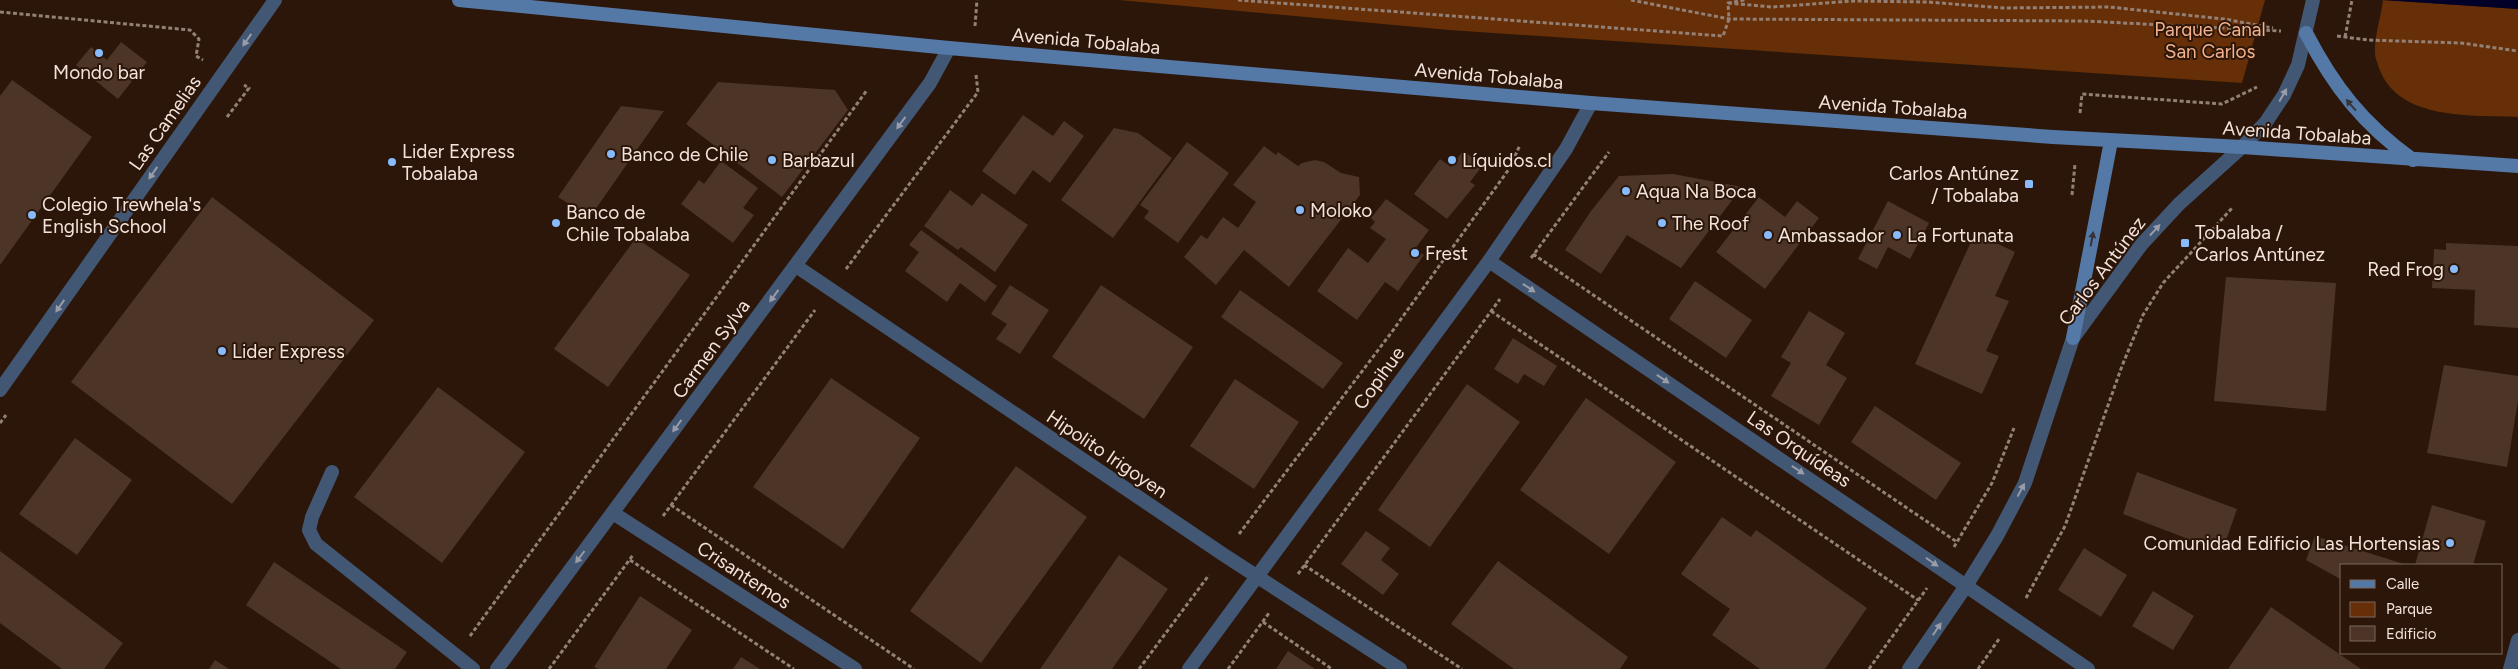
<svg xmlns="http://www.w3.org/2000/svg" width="2518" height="669" viewBox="0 0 2518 669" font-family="Figtree,sans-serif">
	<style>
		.green { fill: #662f07 }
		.water { fill: #000028 }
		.building { fill: #4c3527 }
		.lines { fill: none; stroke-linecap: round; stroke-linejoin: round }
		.path { stroke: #938076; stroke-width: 3; stroke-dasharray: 4 2.5; stroke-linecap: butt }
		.service { stroke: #415774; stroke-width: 14 }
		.minor { stroke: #415774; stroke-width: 14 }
		.tertiary { stroke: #415774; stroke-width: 14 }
		.secondary { stroke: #5479a7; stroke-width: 14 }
		.oneway { fill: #9a9da8 }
		.oneway2 { fill: #373438 }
		.poi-dot { fill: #87bbfb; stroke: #2b1609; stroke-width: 2 }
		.labels { text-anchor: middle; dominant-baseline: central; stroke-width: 4; stroke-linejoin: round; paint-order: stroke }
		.park-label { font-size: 19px; fill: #f4b28e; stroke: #2b1609 }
		.street-label { font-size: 19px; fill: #f3e3db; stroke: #2b1609 }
		.poi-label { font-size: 19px; fill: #f3e3db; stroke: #2b1609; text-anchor: start }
	</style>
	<rect width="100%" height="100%" fill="#2b1609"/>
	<!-- green -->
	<path class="green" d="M1119,0H2265L2242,83L1449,30Z
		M2383,0L2518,9V117C2472,115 2398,121 2379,68C2378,64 2375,58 2375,53C2374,37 2381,17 2383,0Z"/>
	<!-- water -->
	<path class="water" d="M2380,0H2518V9L2383,0Z"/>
	<!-- building -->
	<path class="building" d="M121,42L147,62L118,99L76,65L91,47L107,60Z
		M12,80L92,137L0,265V96Z
		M718,82L835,90L848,110L782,197L686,124Z
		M621,106L664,111L590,217L558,197Z
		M1023,115L1053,136L1064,121L1084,136L1050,183L1033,170L1015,195L982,171Z
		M1114,128L1138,133L1172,158L1113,238L1061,200Z
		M1187,142L1229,173L1178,243L1144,218L1149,211L1140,205Z
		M1264,146L1276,155L1278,152L1298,166L1302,163L1315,160L1324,162L1341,173L1359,177L1360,195L1289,287L1244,250L1216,285L1184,257L1201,235L1207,239L1223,217L1238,228L1256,202L1233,185Z
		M1463,151L1483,165L1470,182L1475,185L1447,219L1414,194L1440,159L1451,167Z
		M721,161L758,188L743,208L754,215L733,243L681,204L699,180L704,184Z
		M1673,174L1742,187L1681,268L1627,235L1601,274L1565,250L1591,211L1619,176Z
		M950,190L972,206L982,193L1028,225L995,272L961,247L958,250L924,226Z
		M212,197L374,320L232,504L71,382Z
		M1759,197L1785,217L1797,201L1819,218L1765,289L1716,252Z
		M1386,199L1429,230L1415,249L1424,255L1398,291L1385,282L1357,320L1317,291L1348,248L1368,263L1386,239L1370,228L1375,222L1371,218Z
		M1888,201L1929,223L1910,259L1888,247L1877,269L1858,259Z
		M921,230L997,286L985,302L960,283L947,302L905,271L919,252L909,245Z
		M1975,233L2015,252L1995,296L2009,301L1986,351L1999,356L1982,394L1915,364Z
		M636,238L690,275L608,387L554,349Z
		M2446,243L2518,246V328L2474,325L2475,290L2432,288L2434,249L2446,250Z
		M2226,277L2336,283L2326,411L2214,401Z
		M1695,281L1752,320L1726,358L1669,319Z
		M1010,285L1049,310L1020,354L996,339L1007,324L991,314Z
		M1101,285L1193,347L1144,419L1052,357Z
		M1240,290L1343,363L1323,389L1221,317Z
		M1809,311L1845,333L1826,365L1847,378L1819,425L1771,396L1791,363L1781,357Z
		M1513,338L1557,366L1544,386L1524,374L1518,384L1494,369Z
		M2444,365L2518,376V401L2507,467L2427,453Z
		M831,378L920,438L843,549L753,487Z
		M1235,379L1299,422L1254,489L1190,446Z
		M1467,384L1520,422L1430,547L1378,510Z
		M438,387L525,452L442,563L354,497Z
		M1586,398L1676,462L1609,554L1520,490Z
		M1875,406L1961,463L1936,500L1851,442Z
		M75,438L132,480L77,555L19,514Z
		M1016,466L1087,517L981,663L910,611Z
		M2137,472L2237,509L2222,552L2123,514Z
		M2432,505L2486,521L2473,565H2415Z
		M1722,517L1751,537L1756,530L1867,608L1825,669H1760L1712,635L1730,609L1681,574Z
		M1366,531L1390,548L1381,560L1399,574L1383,595L1341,564Z
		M2315,536L2407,565H2342V580L2306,560Z
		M2084,548L2127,575L2101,617L2058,590Z
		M0,551L123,643L104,669H62L0,623Z
		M1119,555L1168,589L1112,669H1040Z
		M1498,561L1628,657L1620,669H1514L1451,624Z
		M274,562L407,652L395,669H341L246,605Z
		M2153,591L2194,616L2173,650L2132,626Z
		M640,596L692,630L666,669H598L594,667Z
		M2271,607L2361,669H2228Z
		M1288,651L1315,669H1276Z
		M741,657L760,669H733Z
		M215,660L229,669H209Z"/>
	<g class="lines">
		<!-- path -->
		<path class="path" d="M1238,0L1723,36L1729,19L1728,3L1745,0
			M1631,0L1729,19L2085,21L2281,31
			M1728,3L1772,7L1853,1L1928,2L2004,8L2109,7L2224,19L2273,28
			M0,12L190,30L199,39L196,56L203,60
			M975,26L977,0
			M2337,36L2368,40L2461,43L2518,51
			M2345,37L2352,0
			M2080,113L2082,94L2222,104L2257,87
			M227,117L249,88L244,85
			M2072,195L2075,164
			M1533,254L1957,542
			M1531,258L1609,152
			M846,269L978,92L976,75
			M1491,311L1918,600
			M0,423L6,415
			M671,505L914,669
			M663,516L815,310
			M1239,534L1391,333L1509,169L1520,145
			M1954,547L1992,483L2014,428
			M630,560L794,669
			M1304,565L1462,669
			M1298,574L1500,299
			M2026,598L2065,526L2122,366L2143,315L2163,283L2233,207
			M1263,622L1332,669
			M470,636L867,90
			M549,669L633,555
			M1139,669L1209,575
			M1228,669L1269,613
			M1869,669L1927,588
			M1978,669L1999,639"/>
		<!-- service -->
		<path class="service" d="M332,472L312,517L309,530L316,544L473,669"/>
		<!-- minor -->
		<path class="minor" d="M1489,261L2088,669
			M796,266L1224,555L1400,669
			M0,390L275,0
			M613,513L855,669
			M497,669L930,83L949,48
			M1189,669L1489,261L1566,149L1591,103
			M2510,669L2518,640"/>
		<!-- tertiary -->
		<path class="tertiary" d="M1909,669L1966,586L1997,536L2025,483L2073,338L2141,245L2179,204L2242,147L2266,122L2284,95L2298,65L2313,0"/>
		<!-- secondary -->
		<path class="secondary" d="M459,0L949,48L1591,103L2053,137L2242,147L2518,166
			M2306,33C2334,87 2363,124 2413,160
			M2073,338L2111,141"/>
	</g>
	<!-- one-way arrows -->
	<defs><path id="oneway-solid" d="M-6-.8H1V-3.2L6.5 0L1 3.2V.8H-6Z" transform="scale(1.25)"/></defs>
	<g class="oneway">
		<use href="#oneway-solid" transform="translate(247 40) rotate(125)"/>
		<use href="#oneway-solid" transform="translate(2283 95) rotate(-60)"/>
		<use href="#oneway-solid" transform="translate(901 123) rotate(126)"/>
		<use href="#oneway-solid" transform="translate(153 173) rotate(125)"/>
		<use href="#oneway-solid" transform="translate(2155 230) rotate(-47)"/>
		<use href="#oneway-solid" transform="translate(1529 288) rotate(34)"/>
		<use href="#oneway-solid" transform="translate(774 296) rotate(126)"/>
		<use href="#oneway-solid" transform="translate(60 306) rotate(125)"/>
		<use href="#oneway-solid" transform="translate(1663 379) rotate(34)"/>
		<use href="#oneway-solid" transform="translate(677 426) rotate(126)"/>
		<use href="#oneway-solid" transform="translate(1798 470) rotate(34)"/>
		<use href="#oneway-solid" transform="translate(2021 490) rotate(-62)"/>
		<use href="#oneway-solid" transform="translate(580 557) rotate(127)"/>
		<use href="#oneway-solid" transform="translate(1932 562) rotate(35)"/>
		<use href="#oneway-solid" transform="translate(1937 629) rotate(-56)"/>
	</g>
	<g class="oneway2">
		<use href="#oneway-solid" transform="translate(2351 105) rotate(-131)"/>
		<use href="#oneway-solid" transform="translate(2092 239) rotate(-79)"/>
	</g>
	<!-- markers -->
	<g class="poi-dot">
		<circle cx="99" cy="53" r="5"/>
		<circle cx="611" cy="154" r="5"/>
		<circle cx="772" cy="160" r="5"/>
		<circle cx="1452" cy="160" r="5"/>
		<circle cx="392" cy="162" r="5"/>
		<rect x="2024" y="179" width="10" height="10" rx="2.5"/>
		<circle cx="1626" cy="191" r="5"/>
		<circle cx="1300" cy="210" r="5"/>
		<circle cx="32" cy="215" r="5"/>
		<circle cx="556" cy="223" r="5"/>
		<circle cx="1662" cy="223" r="5"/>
		<circle cx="1768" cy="235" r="5"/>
		<circle cx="1897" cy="235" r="5"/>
		<rect x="2180" y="238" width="10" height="10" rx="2.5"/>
		<circle cx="1415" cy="253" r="5"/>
		<circle cx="2454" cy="269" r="5"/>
		<circle cx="222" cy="351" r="5"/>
		<circle cx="2450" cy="543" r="5"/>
	</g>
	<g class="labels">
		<!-- park labels -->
		<g class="park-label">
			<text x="2210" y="29">Parque Canal<tspan x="2210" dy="22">San Carlos</tspan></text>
		</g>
		<!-- street labels -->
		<g class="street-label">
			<text transform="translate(1086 41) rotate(5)">Avenida Tobalaba</text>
			<text transform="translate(1489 76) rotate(5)">Avenida Tobalaba</text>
			<text transform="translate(1893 107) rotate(4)">Avenida Tobalaba</text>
			<text transform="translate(165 123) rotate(-55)">Las Camelias</text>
			<text transform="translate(2297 133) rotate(4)">Avenida Tobalaba</text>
			<text transform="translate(2102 271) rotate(-53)">Carlos Antúnez</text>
			<text transform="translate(711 349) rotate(-54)">Carmen Sylva</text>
			<text transform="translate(1379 378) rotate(-54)">Copihue</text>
			<text transform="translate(1799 449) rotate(34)">Las Orquídeas</text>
			<text transform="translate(1107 454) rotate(34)">Hipolito Irigoyen</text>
			<text transform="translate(744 575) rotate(33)">Crisantemos</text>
		</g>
		<!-- poi labels -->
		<g class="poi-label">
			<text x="99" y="72" text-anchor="middle">Mondo bar</text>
			<text x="402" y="151">Lider Express<tspan x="402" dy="22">Tobalaba</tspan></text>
			<text x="621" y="154">Banco de Chile</text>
			<text x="782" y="160">Barbazul</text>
			<text x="1462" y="160">Líquidos.cl</text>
			<text x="2019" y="173" text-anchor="end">Carlos Antúnez<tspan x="2019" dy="22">/ Tobalaba</tspan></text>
			<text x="1636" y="191">Aqua Na Boca</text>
			<text x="42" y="204">Colegio Trewhela's<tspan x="42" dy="22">English School</tspan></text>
			<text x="1310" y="210">Moloko</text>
			<text x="566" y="212">Banco de<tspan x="566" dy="22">Chile Tobalaba</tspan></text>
			<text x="1672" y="223">The Roof</text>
			<text x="2195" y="232">Tobalaba /<tspan x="2195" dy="22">Carlos Antúnez</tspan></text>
			<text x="1778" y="235">Ambassador</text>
			<text x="1907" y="235">La Fortunata</text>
			<text x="1425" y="253">Frest</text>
			<text x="2444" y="269" text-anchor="end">Red Frog</text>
			<text x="232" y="351">Lider Express</text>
			<text x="2440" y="543" text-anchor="end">Comunidad Edificio Las Hortensias</text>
		</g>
	</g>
	<!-- legend -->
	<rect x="2340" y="564" width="162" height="90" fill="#2b1609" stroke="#7b685d"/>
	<rect x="2350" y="580" width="25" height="8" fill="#5479a7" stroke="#7b685d"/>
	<text x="2386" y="589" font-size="15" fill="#f3e3db">Calle</text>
	<rect x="2350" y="602" width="25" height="15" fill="#662f07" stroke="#7b685d"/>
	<text x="2386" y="614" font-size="15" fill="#f3e3db">Parque</text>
	<rect x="2350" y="626" width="25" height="15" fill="#4c3527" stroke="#7b685d"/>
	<text x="2386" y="639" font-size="15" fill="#f3e3db">Edificio</text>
</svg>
